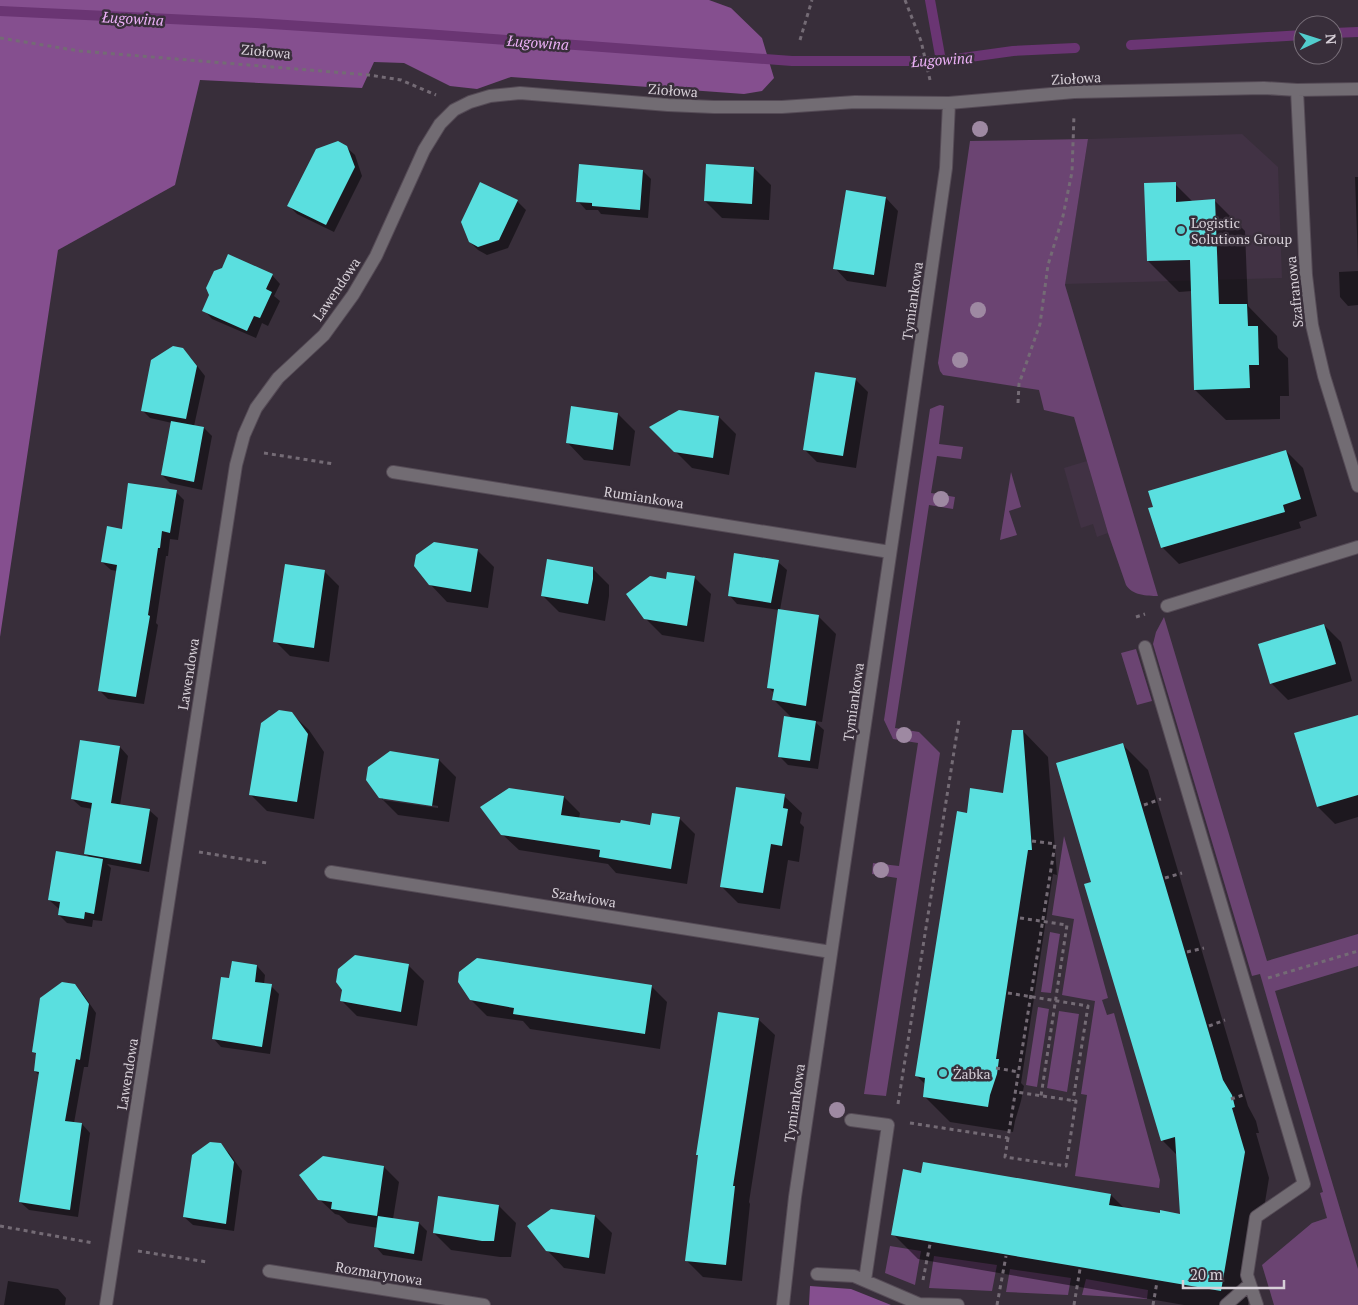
<svg xmlns="http://www.w3.org/2000/svg" width="1358" height="1305" viewBox="0 0 1358 1305" font-family="'PT Serif',serif">
	<style>
		.built { fill: #413244 }
		.green { fill: #6b4472 }
		.forest { fill: #854f8f }
		.shadow { fill: #0007; fill-rule: evenodd }
		.lines { fill: none; stroke-linecap: round; stroke-linejoin: round }
		.stream { stroke: #6a3573; stroke-width: 10 }
		.building { fill: #5adfdf }
		.minor-casing { stroke: #554b56; stroke-width: 14 }
		.path { stroke: #746b75; stroke-width: 3; stroke-dasharray: 4 4; stroke-linecap: butt }
		.minor { stroke: #726c73; stroke-width: 12 }
		.tree { fill: #9e89a2 }
		.poi-dot { fill: #52cdcd; stroke: #382e3a; stroke-width: 2 }
		.labels { text-anchor: middle; dominant-baseline: central; stroke-width: 5; stroke-linejoin: round; paint-order: stroke }
		.street-label { font-size: 14px; fill: #d7d0d8; stroke: #382e3a }
		.poi-label { font-size: 14px; fill: #d7d0d8; stroke: #382e3a; text-anchor: start }
		.water-label { font-size: 15px; font-style: italic; fill: #edb1f8; stroke: #382e3a }
	</style>
	<rect width="100%" height="100%" fill="#382e3a"/>
	<!-- built -->
	<path class="built" d="M1242,134L1278,167L1282,278L1065,284L1088,139Z
		M1087,461L1108,533L1097,537L1093,524L1081,528L1064,468Z"/>
	<!-- green -->
	<path class="green" d="M1088,139L1065,285L1158,596C1147,596 1132,595 1126,585L1108,533L1074,417L1044,410L1039,390L943,375L940,371L938,363L970,141Z
		M940,405L944,406L939,444L963,447L961,459L937,456L931,493L955,497L953,509L929,505L895,728L919,732L940,753L886,1096L864,1094L897,878L872,874L873,863L899,866L918,743L893,739L884,720L930,409L937,406Z
		M1011,472L1021,507L1009,511L1017,535L1000,540Z
		M1164,617L1267,961L1358,934V966L1275,991L1358,1269V1305H1274L1262,1265L1312,1223L1327,1218L1320,1193L1323,1192L1260,974L1252,976L1153,644L1156,632Z
		M1136,649L1152,701L1137,705L1121,653Z
		M1064,836L1108,998L1102,1000L1107,1015L1114,1013L1160,1180L1159,1188L1075,1176L1087,1095L1081,1094L1095,1001L1062,995L1074,919L1052,915Z
		M1050,932L1060,934L1051,993L1041,992Z
		M1038,1007L1049,1009L1037,1087L1026,1085Z
		M1059,1011L1079,1014L1067,1092L1047,1088Z
		M890,1246L921,1251L915,1285L885,1273Z
		M934,1256L997,1265L992,1291L929,1288Z
		M1010,1269L1071,1278L1068,1295L1006,1292Z
		M1086,1279L1148,1290L1147,1299L1082,1295Z"/>
	<!-- forest -->
	<path class="forest" d="M0,0H709L731,8L762,38L774,78L762,91L744,94L511,77L477,89L450,86L404,63L374,62L362,88L200,80L175,185L58,250L0,637Z
		M810,1286L851,1289L891,1305H809Z"/>
	<!-- shadow -->
	<path class="shadow" d="M346,147L355,155L362,176L334,232L297,214L289,206Z
		M754,168L771,185L769,220L722,218L705,201Z
		M643,171L651,179L648,218L601,214L598,210H586L578,201Z
		M1355,177H1358V263Z
		M481,184L517,201L526,210L508,248L487,255L478,250L470,242Z
		M1175,184L1193,202L1215,201L1245,231L1248,306L1277,336L1278,348L1288,358L1289,396H1280V419L1226,420L1195,390L1192,291L1179,292L1148,261Z
		M847,192L886,198L898,211L886,287L847,281L835,268Z
		M1358,271V305L1348,306L1340,297L1339,272Z
		M272,275L280,284L274,296L280,301L268,326L262,323L256,338L212,319L204,310L210,295Z
		M182,349L191,358L205,376L194,426L204,428L212,436L202,490L170,483L162,475L172,423L150,418L142,410Z
		M855,379L868,392L856,468L817,462L804,449Z
		M618,414L635,431L630,466L584,460L567,442Z
		M719,417L736,434L729,475L692,468L651,427Z
		M1286,451L1303,468L1317,516L1299,522L1301,528L1179,564L1162,547Z
		M176,492L184,500L178,540L170,539L168,556H166L156,623L158,625L144,704L108,699L100,691L117,571L111,570L102,562L123,530Z
		M477,550L494,567L488,608L447,602L430,584Z
		M778,562L787,570L780,610L819,617L836,634L822,722L814,721L824,730L818,769L788,765L779,756L792,718L774,700V693L768,687L779,610L737,604L729,595Z
		M592,568L609,585V596L605,621L559,612L542,595Z
		M324,571L339,586L329,662L290,656L275,641Z
		M694,577L711,594L704,642L662,635L645,618L667,580Z
		M1324,625L1341,642L1352,681L1288,700L1271,683Z
		M291,713L309,730L324,752L314,819L267,811L250,794Z
		M1358,717V817L1335,824L1318,807L1296,734Z
		M1023,731L1048,757L1057,875L1053,874L1021,1083L1024,1086L1021,1101L1015,1121L1013,1132L950,1122L924,1096L926,1085L917,1076L968,814L1004,794Z
		M1123,745L1148,770L1248,1106L1256,1121L1259,1133H1256L1269,1178L1248,1305H1184L918,1259L893,1234L922,1174L1111,1195L1124,1208L1161,1214L1182,1215L1177,1155L1162,1140Z
		M120,747L128,756L120,805L149,810L158,818L149,872L107,864L111,868L102,921L93,920L92,927L67,923L59,915L60,909L58,908L49,900L90,858L85,853L93,809L81,807L72,799Z
		M439,760L456,777L449,822L398,815L380,797ZM383,797L438,806V808L383,800Z
		M784,796L802,813L800,823L804,827L799,862L788,860L780,909L738,903L721,886Z
		M564,797L580,813L579,818L621,824L651,826L679,818L695,834L687,884L616,873L608,864L519,850L502,834Z
		M408,965L424,981L417,1026L357,1016L342,1001Z
		M257,966L265,975L264,984L271,986L279,994L270,1054L221,1047L213,1038L230,979Z
		M74,986L83,994L96,1013L88,1067H84L74,1123L82,1124L90,1133L78,1217L29,1210L20,1202L40,1076L35,1071L37,1055L34,1052Z
		M651,986L667,1002L660,1049L530,1029L523,1021L487,1016L471,1000Z
		M758,1019L775,1035L749,1202L750,1204L742,1281L703,1277L687,1261Z
		M221,1145L229,1153L242,1171L234,1231L193,1225L184,1217Z
		M324,1157L384,1167L399,1182L393,1219L419,1223L427,1231L422,1261L383,1255L375,1246L378,1228L348,1223L339,1215L335,1214L319,1199Z
		M499,1206L516,1223L511,1257H500L451,1250L434,1233Z
		M595,1216L612,1233L605,1274L564,1268L547,1250Z
		M8,1281L58,1289L66,1298L65,1305H4Z"/>
	<g class="lines">
		<!-- stream -->
		<path class="stream" d="M930,0L941,61
			M0,11L256,23L425,34L792,61H941L1013,51L1075,48
			M1333,33L1358,32
			M1131,45L1303,35"/>
	</g>
	<!-- building -->
	<path class="building" d="M338,141L347,146L355,167L326,225L287,206L316,149Z
		M579,164L643,170L640,210L592,206V203L576,202Z
		M706,164L754,167L752,204L704,201Z
		M480,182L518,200L499,240L478,247L469,242L461,222Z
		M1176,182V202L1215,199L1219,304H1247L1248,326H1258L1259,365H1249L1250,388L1194,390L1190,260L1147,261L1144,183Z
		M846,190L886,197L874,275L833,269Z
		M228,254L273,274L266,289L272,292L260,318L254,316L247,331L202,311L209,295L206,288L214,271L222,268Z
		M173,346L183,348L197,366L186,419L141,411L151,360Z
		M815,372L856,378L843,456L803,450Z
		M571,406L618,413L613,450L566,443Z
		M679,410L719,416L713,458L674,452L649,427Z
		M171,421L204,427L194,482L161,475Z
		M1286,450L1301,499L1283,505L1285,512L1161,548L1148,508L1153,507L1148,491Z
		M128,483L177,490L170,533L162,531L160,548H158L148,615L150,616L136,697L98,691L117,565L101,562L107,526L122,529Z
		M434,542L478,549L471,592L429,585L414,566L416,555Z
		M734,553L779,560L771,603L728,596Z
		M547,559L593,567V579L588,604L541,596Z
		M285,564L325,570L314,648L273,642Z
		M667,572L695,576L687,626L644,619L626,594L650,576L666,579Z
		M778,609L819,615L806,706L772,700L774,689L767,688Z
		M1324,624L1336,664L1270,684L1258,644Z
		M279,710L292,712L308,734L297,802L249,795L261,723Z
		M1358,715V795L1317,807L1294,733Z
		M784,716L816,721L810,761L778,757Z
		M1012,730H1023L1032,850H1028L996,1059H999L997,1074L990,1095L988,1107L923,1097L925,1078L915,1076L957,811L967,813L970,788L1003,793Z
		M80,740L120,746L111,803L150,809L141,864L84,854L92,803L71,799Z
		M1123,743L1223,1080L1232,1095L1235,1107L1232,1108L1245,1152L1221,1291L891,1235L903,1169L921,1173L923,1162L1111,1194L1109,1205L1160,1213V1210L1180,1214L1175,1137L1161,1141L1084,884L1091,882L1056,763Z
		M390,751L439,759L432,806L379,798L366,780L368,767Z
		M736,787L785,794L783,808L788,809L782,846L771,844L763,893L720,887Z
		M509,788L564,796L561,815L620,823L621,820L650,825L652,813L680,817L671,869L599,857L600,850L501,835L480,807Z
		M56,851L103,859L94,914L85,912L84,919L58,915L60,902L48,900Z
		M355,955L409,964L401,1012L340,1001L342,990L336,982L338,969Z
		M477,958L652,985L645,1034L513,1014L514,1008L470,1000L458,982L459,972Z
		M232,961L257,965L255,982L272,984L262,1047L212,1039L221,977L229,978Z
		M62,982L75,984L89,1004L80,1060L76,1059L65,1121L82,1123L70,1210L19,1202L39,1072L34,1071L36,1053L32,1052L40,998Z
		M718,1012L759,1018L733,1186H735L726,1265L685,1261L698,1155H696Z
		M210,1142L221,1143L234,1162L226,1224L183,1217L192,1155Z
		M323,1156L384,1166L377,1216L331,1209L332,1202L318,1200L299,1175Z
		M438,1196L499,1205L494,1241H482L433,1233Z
		M551,1209L595,1215L589,1258L546,1251L527,1226Z
		M378,1216L419,1222L414,1254L374,1247Z"/>
	<g class="lines">
		<defs>
			<path id="minor" d="M1297,90L1306,275L1312,325L1324,376L1358,486
				M393,472L890,552
				M1167,606L1358,547
				M1145,647L1304,1184L1256,1217L1247,1275L1257,1305
				M331,872L831,952
				M851,1120L888,1125L865,1280
				M269,1271L484,1305
				M817,1274L854,1276L919,1304L958,1305
				M106,1305L236,465L244,435L256,408L278,378L324,335L353,295L376,256L424,150L440,124L454,110L470,102L490,96L520,93L668,105L714,107H782L855,102L949,103L1074,92L1264,88L1297,90L1358,89
				M783,1305L795,1197L906,447L946,168L949,103
				M1226,1305L1250,1284"/>
		</defs>
		<!-- minor casing -->
		<use href="#minor" class="minor-casing"/>
		<!-- path -->
		<path class="path" d="M905,0L921,41L930,80
			M0,38L80,51L369,75L401,80L436,95
			M800,40L812,0
			M1018,403L1019,384L1040,324L1048,265L1063,216L1072,172L1074,115
			M264,453L334,464
			M1136,617L1145,614
			M1144,805L1161,799
			M199,852L267,863
			M1165,878L1182,873
			M1020,918L1067,925L1041,1096
			M1187,952L1204,948
			M1268,978L1358,951
			M1008,993L1088,1006L1073,1101
			M1209,1026L1225,1020
			M996,1068L1019,1072
			M1231,1099L1246,1094
			M898,1104L959,720
			M910,1123L1008,1138L1055,844L1032,841
			M1008,1138L1005,1157L1066,1166L1076,1101L1016,1092
			M0,1226L93,1243
			M138,1251L207,1262
			M923,1280L930,1244
			M997,1305L1006,1256
			M1074,1305L1080,1269
			M1153,1305L1157,1282"/>
		<!-- minor -->
		<use href="#minor" class="minor"/>
	</g>
	<!-- trees -->
	<g class="tree">
		<circle cx="980" cy="129" r="8"/>
		<circle cx="978" cy="310" r="8"/>
		<circle cx="960" cy="360" r="8"/>
		<circle cx="941" cy="499" r="8"/>
		<circle cx="904" cy="735" r="8"/>
		<circle cx="881" cy="870" r="8"/>
		<circle cx="837" cy="1110" r="8"/>
	</g>
	<!-- markers -->
	<g class="poi-dot">
		<circle cx="1181" cy="230" r="5"/>
		<circle cx="943" cy="1073" r="5"/>
	</g>
	<g class="labels">
		<!-- street labels -->
		<g class="street-label">
			<text transform="translate(266 51) rotate(5)">Ziołowa</text>
			<text transform="translate(1076 78) rotate(-3)">Ziołowa</text>
			<text transform="translate(673 90) rotate(4)">Ziołowa</text>
			<text transform="translate(336 289) rotate(-56)">Lawendowa</text>
			<text transform="translate(1294 292) rotate(-96)">Szafranowa</text>
			<text transform="translate(912 301) rotate(-82)">Tymiankowa</text>
			<text transform="translate(644 497) rotate(9)">Rumiankowa</text>
			<text transform="translate(188 674) rotate(-81)">Lawendowa</text>
			<text transform="translate(853 702) rotate(-82)">Tymiankowa</text>
			<text transform="translate(584 897) rotate(9)">Szałwiowa</text>
			<text transform="translate(127 1074) rotate(-81)">Lawendowa</text>
			<text transform="translate(794 1103) rotate(-82)">Tymiankowa</text>
			<text transform="translate(379 1273) rotate(9)">Rozmarynowa</text>
		</g>
		<!-- poi labels -->
		<g class="poi-label">
			<text x="1191" y="222">Logistic<tspan x="1191" dy="16">Solutions Group</tspan></text>
			<text x="953" y="1073">Żabka</text>
		</g>
		<!-- water labels -->
		<g class="water-label">
			<text transform="translate(133 18) rotate(3)">Ługowina</text>
			<text transform="translate(538 42) rotate(4)">Ługowina</text>
			<text transform="translate(942 59) rotate(-4)">Ługowina</text>
		</g>
	</g>
	<!-- north arrow -->
	<g transform="translate(1318 40) rotate(86)"><circle r="24" fill="#382e3a" stroke="#786f79"/>
	<path d="M0-4L9 19L0 12L-9 19Z" fill="#52cdcd"/>
	<text y="-8" font-size="14" font-weight="bold" text-anchor="middle" fill="#d7d0d8">N</text>
	</g>
	<!-- scale -->
	<path d="M1183 1280v8h101v-8" fill="none" stroke="#d7d0d8" stroke-width="2.5"/>
	<text x="1190" y="1280" font-size="15" fill="#d7d0d8" stroke="#382e3a" stroke-width="4" paint-order="stroke">20 m</text>
</svg>
